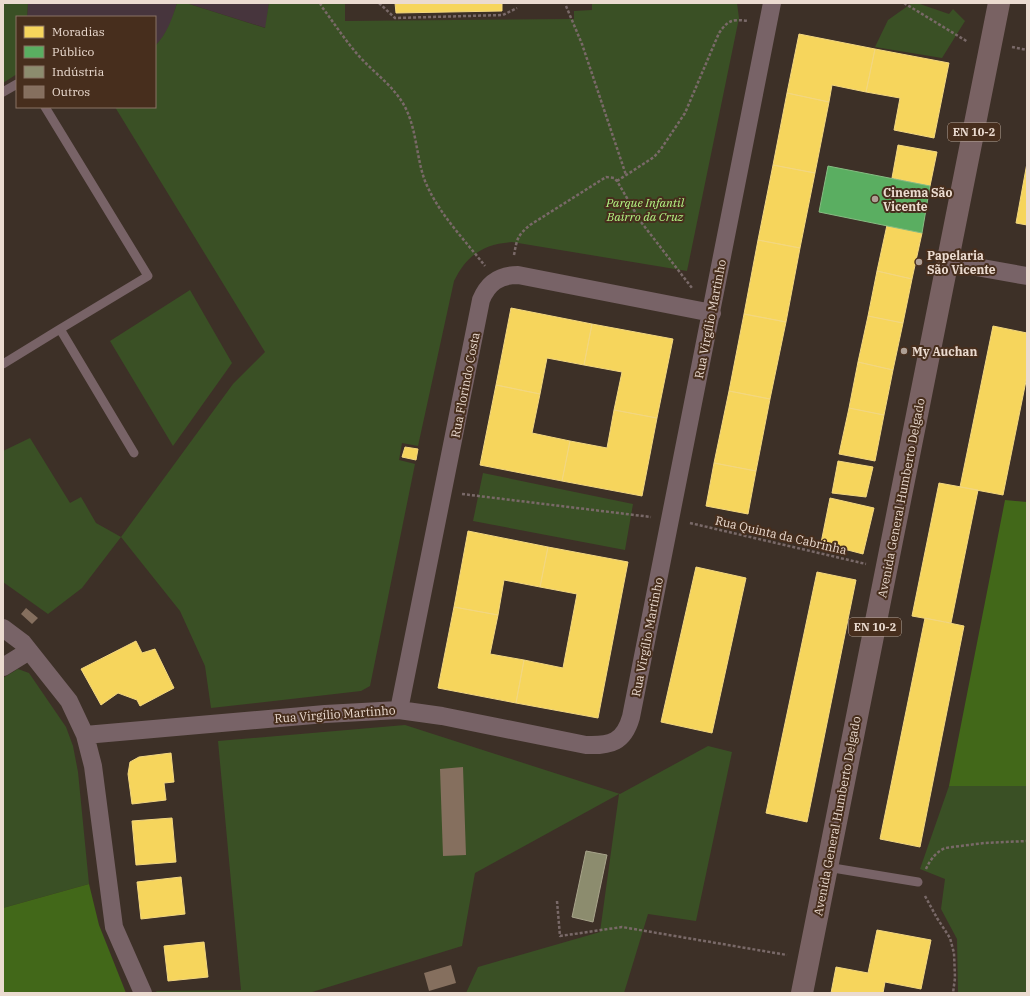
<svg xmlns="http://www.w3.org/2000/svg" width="1030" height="996" viewBox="0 0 1030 996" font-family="'IBM Plex Serif',serif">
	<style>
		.education { fill: #47353d }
		.green { fill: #3a5025 }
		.forest { fill: #426819 }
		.homes { fill: #f6d55c; stroke: #f3d77f }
		.public { fill: #5aae61; stroke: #86bc82 }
		.industry { fill: #8c8c6e; stroke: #a8a48b }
		.building { fill: #856f5e }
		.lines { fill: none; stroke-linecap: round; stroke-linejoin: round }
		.path { stroke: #796968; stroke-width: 2.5; stroke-dasharray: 3 2; stroke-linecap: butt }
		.lane { stroke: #786367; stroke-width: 9 }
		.street { stroke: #786367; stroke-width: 18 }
		.primary { stroke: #796263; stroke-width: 22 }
		.poi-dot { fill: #ae9f95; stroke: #472e1d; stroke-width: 1.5 }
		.labels { text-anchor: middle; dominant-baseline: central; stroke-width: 4; stroke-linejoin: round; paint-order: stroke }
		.shield { fill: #472e1d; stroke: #baa79a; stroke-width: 1 }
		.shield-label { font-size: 11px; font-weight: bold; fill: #ebdbd0 }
		.poi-label { font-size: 12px; font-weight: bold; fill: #ebdbd0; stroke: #472e1d; text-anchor: start }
		.park-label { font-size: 12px; font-style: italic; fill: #b3f483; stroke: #472e1d }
		.street-label { font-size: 12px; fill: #ebdbd0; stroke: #472e1d }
	</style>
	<rect width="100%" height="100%" fill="#3d3027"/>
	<!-- education -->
	<path class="education" d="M28,3H177L171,23L163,37L155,46V17H27Z
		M186,3H269L266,28Z"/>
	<!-- green -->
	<path class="green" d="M3,3H28L27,17H17V74L3,83Z
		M177,3H186L265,28L269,3H345V21L574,19V11L592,10V3H737L739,18L687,271L512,242C483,244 467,255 454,281L418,446L402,443L399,460L415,464L370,686L361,691L211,708L205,666L180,611L121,537L82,588L48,614L3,582V451L30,438L70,503L81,497L96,523L121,537L233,384L265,352L115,107H155V46C167,34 172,19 177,3Z
		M912,3H917L949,14L953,9L965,21L942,58L875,47L888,20Z
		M190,290L232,363L173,446L110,341Z
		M483,473L633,504L625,550L473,521Z
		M18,669L29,673L66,727L73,746L78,772L89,884L3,908V678Z
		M405,725L620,794L708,746L732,752L696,921L648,914L624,993H466L478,967L600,932L619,794L475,873L462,946L309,993H157L156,991L241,990L218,741Z
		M949,786H1027V993H958L957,939L941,909L945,879L920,869Z"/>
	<!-- forest -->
	<path class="forest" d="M1005,500L1027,502V786H949Z
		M89,884L99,925L126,993H3V908Z"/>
	<!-- homes -->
	<path class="homes" d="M395,3H502V11L396,13Z
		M799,34L875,49L866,92L832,85L829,102L787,93Z
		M875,49L949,63L934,138L894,130L900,98L866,92Z
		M787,93L829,102L815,173L773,165Z
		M898,145L937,152L930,186L892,178Z
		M1027,163V225L1016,223Z
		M773,165L815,173L800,248L758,240Z
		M887,225L922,233L912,279L877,271Z
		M758,240L800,248L786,322L744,314Z
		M877,271L912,279L903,323L868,316Z
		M511,308L592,324L584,365L547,358L540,394L496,385Z
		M744,314L786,322L770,399L729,391Z
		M868,316L903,323L893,370L858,362Z
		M592,324L673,339L657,418L614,410L622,372L584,365Z
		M993,326L1027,333V376L1003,495L960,487Z
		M858,362L893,370L884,415L849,408Z
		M496,385L540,394L532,433L570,441L562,481L480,465Z
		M729,391L770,399L756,471L714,463Z
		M849,408L884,415L875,461L839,454Z
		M614,410L657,418L642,496L562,481L570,441L607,448Z
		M405,447L418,449L416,460L402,457Z
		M838,461L873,467L866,497L832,493Z
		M714,463L756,471L748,514L706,506Z
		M939,483L978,490L951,623L912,616Z
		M830,498L874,508L863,554L821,543Z
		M468,531L548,547L540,587L504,580L498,615L454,607Z
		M548,547L628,562L598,718L516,703L524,660L563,668L577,594L540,587Z
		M696,567L746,578L712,733L661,722Z
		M817,572L856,580L807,822L766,813Z
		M454,607L498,615L490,654L524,660L516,703L438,688Z
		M925,618L964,626L920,847L880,839Z
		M136,641L142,653L155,649L174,688L140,706L137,700L118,693L101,705L81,669Z
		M171,753L174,782L164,783L166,800L132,804L128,774L130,762L139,757Z
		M172,818L176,862L136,865L132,821Z
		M181,877L185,914L141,919L137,882Z
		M877,930L931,940L921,989L885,982L883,993H831L836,967L868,973Z
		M204,942L208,977L168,981L164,946Z"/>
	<!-- public -->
	<path class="public" d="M828,166L930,186L922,233L819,212Z"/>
	<!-- industry -->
	<path class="industry" d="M586,851L607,855L593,922L572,917Z"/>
	<!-- building -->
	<path class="building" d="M26,608L38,618L32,624L21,614Z
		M463,767L466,855L443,856L440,769Z
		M451,965L456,983L429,991L424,973Z"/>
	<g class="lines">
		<!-- path -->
		<path class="path" d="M320,3L322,7C334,23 345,40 358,55C374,73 394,86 405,107C417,130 416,157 425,181C438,213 464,239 485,266
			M379,3L395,18L503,15L517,8
			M904,3L968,42
			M566,6L582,44L626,175
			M1012,47L1027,50
			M617,181L654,157L661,149L685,113L719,33C728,20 732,19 748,21
			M514,255C517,239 517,236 530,225L606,177L614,178L617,181L641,222L692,288
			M462,494L651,517
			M690,523L866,564
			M926,869C930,860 936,852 945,848L984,843L1027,841
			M925,896L937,918L950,938L954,953L955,978L953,993
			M557,901L560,936L622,927L787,955"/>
		<!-- lane -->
		<path class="lane" d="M3,92L17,84
			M45,107L148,276L60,329
			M3,364L60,329L134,453
			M827,867L918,882"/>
		<!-- street -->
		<path class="street" d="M948,262L1027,276
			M3,628L23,643L69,701L85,735L93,766L114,927L143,993
			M3,667L29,651
			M399,710L481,300C488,283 499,275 518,275L712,313
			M85,735L325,714L399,710L442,716L586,745C611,746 624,742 631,717L772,3"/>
		<!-- primary -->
		<path class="primary" d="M802,993L999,3"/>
	</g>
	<!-- markers -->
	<g class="poi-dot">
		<circle cx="875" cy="199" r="4"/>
		<circle cx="919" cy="262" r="4"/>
		<circle cx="904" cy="351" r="4"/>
	</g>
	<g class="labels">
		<!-- shield labels -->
		<g class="shield">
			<rect x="948" y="123" width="52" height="18" rx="3"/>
			<rect x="849" y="618" width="52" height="18" rx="3"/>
		</g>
		<g class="shield-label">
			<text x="974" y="132">EN 10-2</text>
			<text x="875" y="627">EN 10-2</text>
		</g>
		<!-- poi labels -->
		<g class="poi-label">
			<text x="883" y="192">Cinema São<tspan x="883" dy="14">Vicente</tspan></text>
			<text x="927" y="255">Papelaria<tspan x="927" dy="14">São Vicente</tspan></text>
			<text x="912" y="351">My Auchan</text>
		</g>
		<!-- park labels -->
		<g class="park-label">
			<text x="645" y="202">Parque Infantil<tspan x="645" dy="14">Bairro da Cruz</tspan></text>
		</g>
		<!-- street labels -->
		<g class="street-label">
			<text transform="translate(710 319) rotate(-79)">Rua Virgílio Martinho</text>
			<text transform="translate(465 385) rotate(-79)">Rua Florindo Costa</text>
			<text transform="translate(901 498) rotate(-79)">Avenida General Humberto Delgado</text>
			<text transform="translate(781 535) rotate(13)">Rua Quinta da Cabrinha</text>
			<text transform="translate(647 637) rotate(-79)">Rua Virgílio Martinho</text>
			<text transform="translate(335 714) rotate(-4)">Rua Virgílio Martinho</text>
			<text transform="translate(837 816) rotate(-79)">Avenida General Humberto Delgado</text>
		</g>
	</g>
	<!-- border -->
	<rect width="1030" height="996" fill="none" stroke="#ebdbd0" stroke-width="8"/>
	<!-- legend -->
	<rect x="16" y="16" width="140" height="92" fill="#472e1d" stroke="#897365"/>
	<rect x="24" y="26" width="20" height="12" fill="#f6d55c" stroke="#897365"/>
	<text x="52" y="36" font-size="12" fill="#ebdbd0">Moradias</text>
	<rect x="24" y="46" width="20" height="12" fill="#5aae61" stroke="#897365"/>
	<text x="52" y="56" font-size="12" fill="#ebdbd0">Público</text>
	<rect x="24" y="66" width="20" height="12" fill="#8c8c6e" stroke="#897365"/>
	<text x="52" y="76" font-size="12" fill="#ebdbd0">Indústria</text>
	<rect x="24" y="86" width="20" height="12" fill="#856f5e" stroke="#897365"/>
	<text x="52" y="96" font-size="12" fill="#ebdbd0">Outros</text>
</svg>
